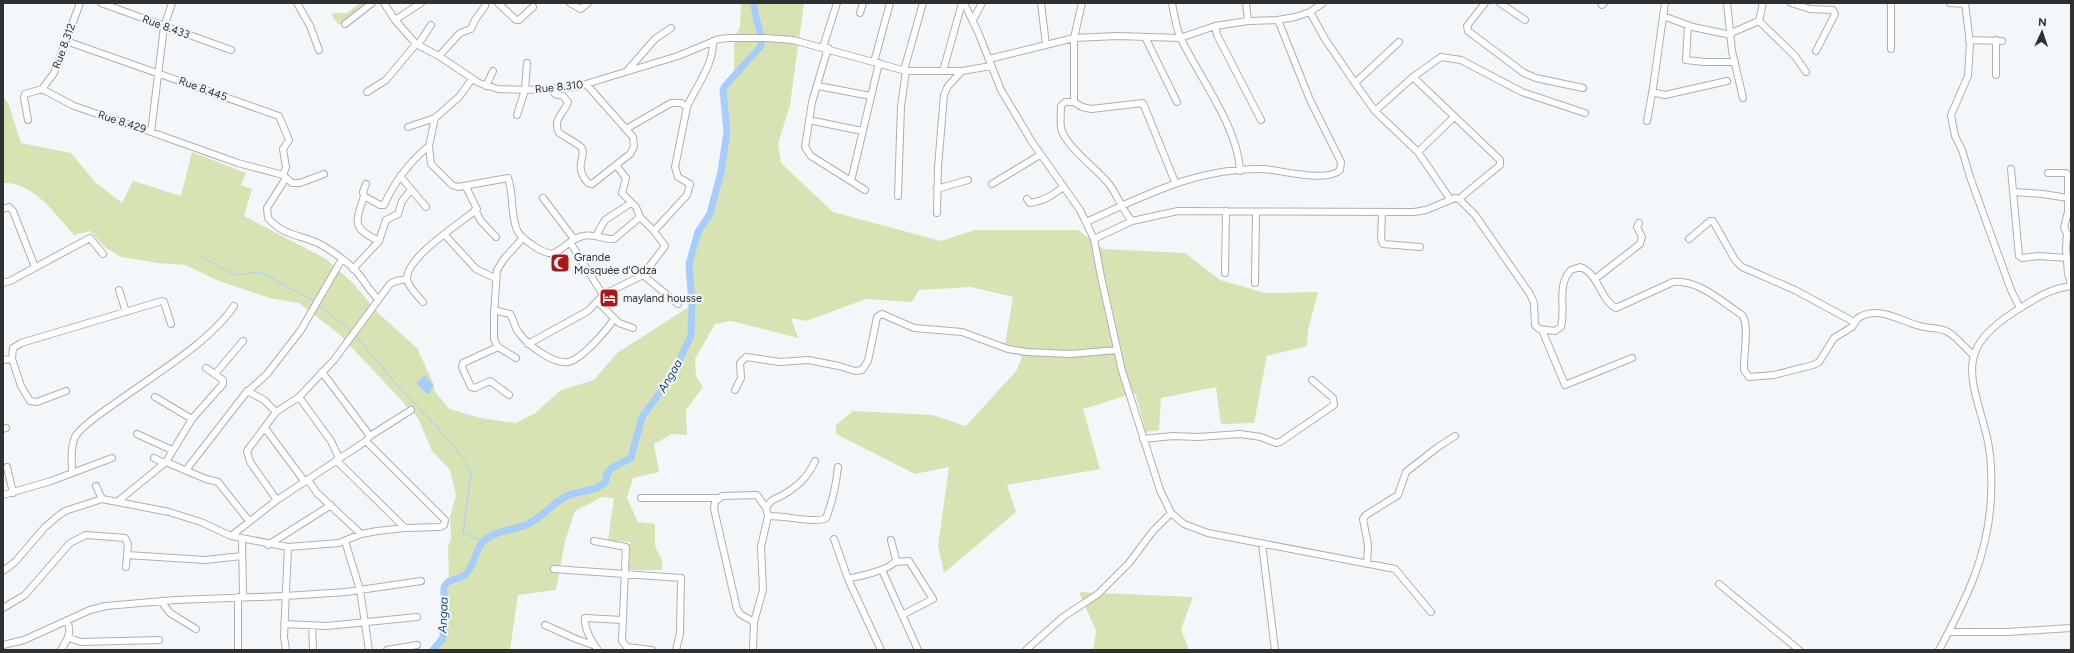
<svg xmlns="http://www.w3.org/2000/svg" width="2074" height="653" viewBox="0 0 2074 653" font-family="Figtree,sans-serif">
	<style>
		.green { fill: #d8e3b3 }
		.water { fill: #a7cdfb }
		.lines { fill: none; stroke-linecap: round; stroke-linejoin: round }
		.stream { stroke: #a7cdfb; stroke-width: 1 }
		.river { stroke: #a7cdfb; stroke-width: 7 }
		.minor-casing { stroke: #adb0b3; stroke-width: 8 }
		.minor { stroke: #fff; stroke-width: 6 }
		.labels { text-anchor: middle; dominant-baseline: central; stroke-width: 4; stroke-linejoin: round; paint-order: stroke }
		.street-label { font-size: 11px; fill: #2f3031; stroke: #f4f7fa }
		.poi-label { font-size: 11px; fill: #2f3031; stroke: #f4f7fa; text-anchor: start }
		.water-label { font-size: 12px; font-style: italic; fill: #19497c; stroke: #f4f7fa }
	</style>
	<rect width="100%" height="100%" fill="#f4f7fa"/>
	<!-- green -->
	<path class="green" d="M360,3H366V7L342,24H338L332,16L333,13H347Z
		M741,3H804L790,105L778,144L781,163L833,212L941,241L975,230H1078L1103,249L1185,253L1220,280L1265,293L1318,292L1308,330L1307,346L1267,356L1254,423L1221,424L1216,387L1161,398L1159,430L1146,432L1135,393L1083,409L1100,469L1007,485L1016,512L944,573L938,546L949,467L915,474L836,434V425L853,411L932,415L966,426L1017,370L1022,357L1005,344L1013,297L971,287L919,290L912,302L866,299L806,321L791,318L798,338L731,321L715,324L695,359L696,376L703,387L686,410L687,435L672,434L654,444L659,472L633,478L627,498L638,522L655,524V546L662,560V570H629L630,542L608,540L614,498L602,497L575,511L565,541L556,590L518,595L510,650H433L443,638L444,587L449,580L448,547L451,538L450,517L456,495L450,470L432,451L418,418L339,334L299,303L269,298L219,281L185,265L157,263L121,257L105,247L90,231L74,235C56,215 33,181 3,183V96L9,105L21,143L71,153L96,183L122,203L133,181L181,196L192,152L246,173L241,185L252,189L244,216L326,259L353,283L378,313L417,348L434,385V390L449,409L481,418L516,423L535,413L561,390L594,380L617,353L692,305L689,264L698,232L710,214L721,172L727,132L723,90L734,76V38L740,27Z
		M1079,592L1193,597L1181,629L1189,650H1093L1096,631Z"/>
	<!-- water -->
	<path class="water" d="M425,375L433,385L430,393L427,394L416,383Z"/>
	<g class="lines">
		<!-- stream -->
		<path class="stream" d="M201,257L235,275L260,272L314,301
			M318,305L352,331
			M355,335L397,385L439,429L466,462L471,473L463,533L483,542"/>
		<!-- river -->
		<path class="river" d="M433,650L443,638L444,587C449,577 459,581 466,574C476,563 475,546 487,538C499,530 515,530 528,524C543,517 552,503 567,496C579,491 598,491 606,481L607,474L611,468L631,458L642,417L670,379L691,336L692,305L689,264L698,232L710,214L721,172L727,132L723,90L725,86L761,46C763,33 754,18 754,3"/>
		<defs>
			<path id="minor" d="M101,3L231,50
				M297,3L310,26L319,50
				M384,3L395,20L416,44L439,56L479,83L498,89L525,90L576,87L678,56L719,39L729,38H766L793,40L906,71H962L991,66
				M498,3L516,20H519L533,7
				M570,3L581,9L588,3
				M964,3L978,32L1001,90L1032,142L1080,210L1094,239L1101,277L1122,371L1160,490L1171,513L1184,524L1208,533L1395,569L1431,612
				M1041,3L1046,45
				M1082,3L1074,38V102L1082,107L1091,109L1143,103L1175,182
				M1172,3C1174,14 1176,28 1181,39C1200,78 1238,127 1240,171
				M1246,3L1248,21
				M1485,3L1467,26L1468,31L1524,73L1536,78L1583,88
				M1500,3L1525,20
				M1727,3L1732,51L1743,98
				M1791,3L1810,9L1833,10L1835,14L1816,51
				M1891,3V49
				M1950,3L1965,4
				M1965,3L1970,43L1968,76L1951,115L1955,136L1962,150L1970,177L2011,290L2020,308
				M1602,5L1604,3
				M1310,12L1325,39L1355,83L1375,111L1418,152L1450,199
				M860,13L863,3
				M1663,16L1693,27L1731,35
				M395,20L421,3
				M973,20L982,3
				M1759,21L1795,56L1806,72
				M345,24L372,3
				M1688,25L1686,60L1704,62H1735
				M1215,26L1217,35L1261,120
				M1731,33L1759,21L1763,3
				M1145,37L1177,102
				M1969,40L2002,41
				M1996,40V75
				M66,41L279,116L289,140L283,149L286,167L283,175
				M418,45L431,25
				M823,47L837,3
				M828,48L812,102L805,147L811,156L865,190
				M439,56L460,33L471,29L475,20L485,6
				M989,59L1074,38L1117,36L1180,38L1215,26L1248,21L1278,20L1295,17L1310,12L1323,3
				M874,62L890,3
				M904,70L923,3
				M627,71L655,39L671,28
				M943,71L962,3
				M1413,77L1500,160V165L1459,199
				M472,79L459,97L435,118L429,146L431,164L452,185L458,187L508,178C514,194 510,213 517,230C520,238 545,256 554,253C565,248 572,238 583,236C594,233 604,240 614,239L640,217L654,231L687,195L690,184L678,177L675,167L687,107L681,103H671L626,129
				M1355,83L1399,42
				M486,86L493,71
				M818,86L871,96
				M42,89L74,106L151,132L164,27L172,3
				M553,89L555,94L563,96L568,102C564,114 552,119 559,133C565,137 575,142 581,147C588,155 572,166 588,183L592,184L630,154L634,147L633,137L587,85
				M367,92L386,80L416,44
				M1652,92L1665,95L1727,81
				M1074,102H1065L1061,106C1061,113 1060,121 1061,128C1064,145 1098,170 1109,184C1118,196 1122,210 1132,221
				M687,107C696,86 714,65 713,41
				M1375,111L1413,77L1441,57L1461,60L1522,92L1585,113
				M517,115L525,90L527,63
				M28,120L24,98L25,94L42,89L54,73L80,3
				M809,120L862,131
				M1647,121L1653,88L1665,3
				M408,127L435,118
				M151,132L238,163L283,175L292,183H300L324,174
				M1418,152L1454,117
				M616,165L626,178L622,193L636,207L640,217
				M2011,169L2019,256L2022,258L2039,256L2067,258
				M2048,173H2066L2068,175V212L2064,227L2067,234L2066,248L2068,274L2071,283
				M400,176L426,207
				M286,178L267,208L268,218C286,239 306,234 325,247C338,255 352,265 361,277C367,286 370,291 378,299
				M851,181L879,63
				M992,184L1040,155
				M937,189L968,180
				M2014,192L2043,194L2068,198
				M364,196L363,192L366,184
				M898,196L901,106L906,71
				M543,198L574,239
				M1027,199L1030,203C1044,201 1053,195 1063,187
				M3,209L9,207L13,211L35,267
				M475,210L481,221L496,237
				M937,213L938,167L944,95L948,86L962,71
				M1382,213L1381,238L1383,244L1420,247
				M1086,222C1144,196 1197,167 1263,169C1281,170 1327,183 1340,170L1341,162L1310,100L1278,20
				M445,235L476,269L495,278
				M596,236L605,220L631,203
				M1094,239L1132,221L1178,211L1414,212L1426,210L1455,198L1459,199L1475,215L1530,294L1534,303L1535,325L1539,329L1555,331L1561,327C1566,309 1556,285 1571,270L1580,267C1599,273 1600,300 1616,308L1673,282C1698,279 1722,302 1742,315C1750,324 1743,357 1744,370L1749,377L1774,375L1813,365L1819,362L1834,338L1852,327L1858,318C1879,305 1900,321 1920,326C1929,329 1939,327 1948,332C1957,337 1965,348 1973,355
				M1689,239L1710,221H1713L1735,260L1742,267L1795,290L1854,322
				M379,241C352,228 355,224 364,196L380,205H384C395,181 409,162 429,146
				M570,242L603,295
				M353,269L379,241L386,220L398,214L402,201L411,190
				M1225,273L1226,211
				M643,275L678,304
				M1595,279L1640,244L1642,237L1637,227L1639,223
				M3,283L10,281L90,238L103,254
				M1255,283L1256,212
				M119,290L126,312
				M423,302C418,296 408,287 407,279C406,257 461,223 477,209L466,187
				M598,302L619,323L633,328
				M494,310L510,314C514,320 514,327 519,333C528,345 552,364 568,362C581,360 607,330 614,319
				M1542,330L1565,385L1632,358
				M528,344L588,311L603,295L643,275L665,246L654,231
				M498,347L463,363L462,367L471,387L475,388L490,381L509,395
				M516,358L498,347L494,339V315L497,270L504,259L522,239
				M12,359L21,386L30,401L37,402L66,391
				M3,360L12,359L13,348L21,343L162,301L164,302L171,324
				M322,372L370,436L366,441
				M215,374L243,341
				M735,390L741,378L740,363L746,357L780,362L808,360L839,366L855,371L862,370L868,361L877,317L882,314L914,328L962,332L1008,349L1027,352L1070,354L1117,350
				M247,391L264,400L276,412
				M155,397L192,419
				M299,397L331,441L339,458
				M265,428L305,482
				M3,429L6,428
				M137,434L172,450
				M370,436L411,410
				M1143,439L1173,436L1198,437L1240,434L1261,437L1276,443L1280,442L1334,405L1333,398L1312,380
				M154,458L164,463
				M336,460L405,528
				M166,462L206,479L218,482L249,521
				M7,467L13,493
				M186,470L245,394L267,374L301,330L342,259
				M72,473C72,462 70,448 75,437C81,426 104,411 114,404C151,377 209,343 234,306
				M308,480L317,493L361,534
				M96,486L102,499
				M3,495L51,481L112,458
				M641,498H717
				M277,500L250,462L247,451L276,412L299,397L334,360L390,284L396,281L407,279
				M117,502L166,462L192,419L223,384V380L206,368
				M766,508C772,498 774,500 783,495C798,486 808,477 815,461
				M768,516C782,515 817,524 826,518C833,501 836,485 838,467
				M242,539L243,597
				M834,539L848,579L881,650
				M345,541L360,590L369,650
				M594,541L626,547L622,641L627,647L652,650
				M1262,544L1275,650
				M268,545L331,505
				M127,555L205,560L242,556
				M895,562L909,561L933,599L902,615
				M1367,564L1368,545L1363,519L1366,515L1398,495L1406,472L1438,447L1455,436
				M554,569L681,578L680,633L676,650
				M882,570L918,650
				M3,571L15,562L45,527L58,516L65,511L102,499L169,512L201,522L231,536L288,547L339,543L361,534L377,531L405,528L440,527L444,525L445,520L366,441L277,500L231,536
				M848,579C859,576 892,570 896,560L891,540
				M1719,584L1799,650
				M161,601L170,613L196,629
				M3,608L25,595L70,543L86,535L125,538L128,544L126,567
				M284,624L327,626L417,617
				M545,625L576,639L593,645
				M312,626L313,648
				M1949,632H2008L2071,628
				M69,638L81,642L159,640
				M3,645L24,640L90,610L106,606L175,600L285,596L346,592L421,581
				M61,650C68,639 72,632 67,620
				M238,650V597
				M286,650L284,637L288,547
				M387,650L417,645
				M598,650C592,643 584,628 585,618L623,620
				M753,650L754,622L763,590L761,547L768,516L766,508L757,495L722,496L715,502L714,509L737,609L740,614L754,622
				M1026,650L1063,617L1098,594L1129,563L1153,531L1171,513
				M1939,650C1966,600 1989,554 1991,496C1992,476 1991,452 1986,433C1971,376 1955,350 2014,312C2033,300 2048,289 2071,286"/>
		</defs>
		<!-- minor casing -->
		<use href="#minor" class="minor-casing"/>
		<!-- minor -->
		<use href="#minor" class="minor"/>
	</g>
	<!-- icons -->
	<defs>
		<symbol id="mosque-square" viewBox="-11 -11 22 22"><rect x="-9" y="-9" width="18" height="18" rx="4" fill="#ab181a" stroke="#f4f7fa"/><path d="M3.5-4.9A6 6 0 1 0 3.5 4.9A5 5 0 1 1 3.5-4.9Z" fill="#fff"/></symbol>
		<symbol id="hotel-square" viewBox="-11 -11 22 22"><rect x="-9" y="-9" width="18" height="18" rx="4" fill="#ab181a" stroke="#f4f7fa"/><path d="M-6-4.5h1.5V1H6V5H4.5V3h-9V5H-6ZM-4 0a1.8 1.8 0 1 1 3.6 0ZM.5 0V-2.5h3Q6-2.5 6 0Z" fill="#fff"/></symbol>
	</defs>
	<g fill-rule="evenodd">
		<use href="#mosque-square" x="549" y="252" width="22" height="22"/>
		<use href="#hotel-square" x="598" y="287" width="22" height="22"/>
	</g>
	<g class="labels">
		<!-- street labels -->
		<g class="street-label">
			<text transform="translate(166 27) rotate(20)">Rue 8.433</text>
			<text transform="translate(64 46) rotate(-70)">Rue 8.312</text>
			<text transform="translate(559 87) rotate(-6)">Rue 8.310</text>
			<text transform="translate(203 89) rotate(20)">Rue 8.445</text>
			<text transform="translate(122 122) rotate(18)">Rue 8.429</text>
		</g>
		<!-- poi labels -->
		<g class="poi-label">
			<text x="574" y="257">Grande<tspan x="574" dy="13">Mosquée d'Odza</tspan></text>
			<text x="623" y="298">mayland housse</text>
		</g>
		<!-- water labels -->
		<g class="water-label">
			<text transform="translate(670 376) rotate(-60)">Angaa</text>
			<text transform="translate(443 615) rotate(-88)">Angaa</text>
		</g>
	</g>
	<!-- border -->
	<rect width="2074" height="653" fill="none" stroke="#2f3031" stroke-width="8"/>
	<!-- north arrow -->
	<g transform="translate(2042 32) rotate(3)" stroke="#f4f7fa" stroke-width="3" paint-order="stroke">
	<path d="M0-3L7 15L0 10L-7 15Z" fill="#2f3031"/>
	<text y="-6" font-size="11" font-weight="bold" text-anchor="middle" fill="#2f3031">N</text>
	</g>
</svg>
